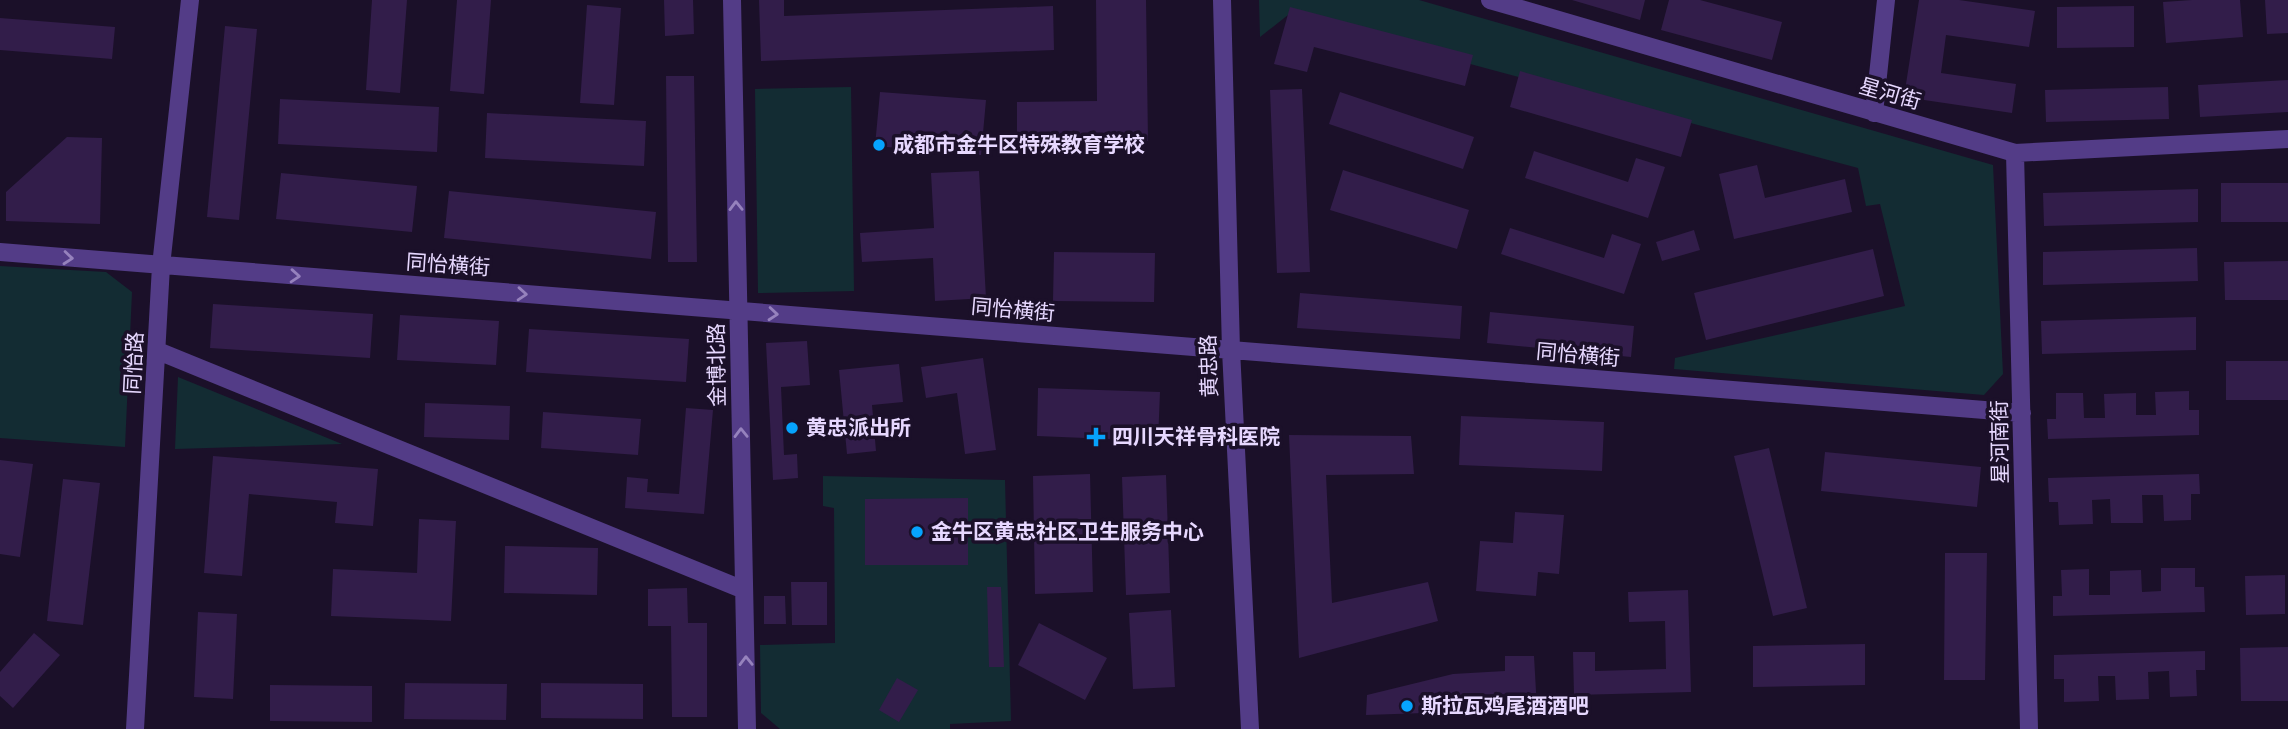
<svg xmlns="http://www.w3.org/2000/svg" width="2288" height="729" viewBox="0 0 2288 729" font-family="Roboto,'Noto Sans SC',sans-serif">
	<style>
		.green { fill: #132c33 }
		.building { fill: #321d4a }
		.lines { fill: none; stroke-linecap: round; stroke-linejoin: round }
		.minor { stroke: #533c87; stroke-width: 18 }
		.oneway { stroke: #9682bd }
		.poi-dot { fill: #06a3fd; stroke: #1b1029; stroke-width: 2.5 }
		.labels { text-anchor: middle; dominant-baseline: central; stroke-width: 7; stroke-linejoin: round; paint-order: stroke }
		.street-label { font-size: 21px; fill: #e7d8ff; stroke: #1b1029 }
		.poi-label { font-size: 21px; font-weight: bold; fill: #e7d8ff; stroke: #1b1029; text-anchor: start }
	</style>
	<rect width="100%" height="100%" fill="#1b1029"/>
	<!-- green -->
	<path class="green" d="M1259,0H1419L1993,165L2003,374L1984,395L1674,369L1675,358L1905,306L1880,204L1866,206L1858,168L1288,15L1260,37Z
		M851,87L854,291L758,293L755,89Z
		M0,266L106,272L132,292L125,447L0,438Z
		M178,377L342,444L175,449Z
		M823,476L1005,480L1011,721L950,724V729H780L761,713L760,645L835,643L834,508L823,506Z"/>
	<!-- building -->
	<path class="building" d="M372,0H407L400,93L366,90Z
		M457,0H491L484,94L450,91Z
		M664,0H693L694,34L665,36Z
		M759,0H784V16L1053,6L1054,50L761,61Z
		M1096,0H1146L1148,141L1017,143V102L1097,101Z
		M1572,0H1645L1640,20Z
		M1669,0H1700L1782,22L1772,60L1661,30Z
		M1919,0H1959L2035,11L2029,47L1946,35L1941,73L2016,84L2012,113L1904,97Z
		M2192,0H2240L2243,37L2166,43L2163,2Z
		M2265,0H2288V33L2267,34Z
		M587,5L621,8L614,105L580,103Z
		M2134,6V47L2057,48V7Z
		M1290,7L1473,55L1465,86L1314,47L1307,72L1274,64Z
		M0,18L115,27L112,59L0,50Z
		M225,26L257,29L239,220L207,217Z
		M1520,71L1692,120L1681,157L1510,107Z
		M666,76H694L697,262H668Z
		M2288,80V112L2200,117L2198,85Z
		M2168,87L2169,119L2046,122L2045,90Z
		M1302,89L1310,272L1277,273L1270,90Z
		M880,92L986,100L981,155L875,146Z
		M1340,92L1474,137L1463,169L1329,124Z
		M280,99L439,107L437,152L278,144Z
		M487,113L646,121L644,166L485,158Z
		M67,137L102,138L100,224L6,221V192Z
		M1534,151L1628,182L1636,158L1665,167L1648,218L1525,178Z
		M1757,165L1765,198L1845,179L1852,212L1734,239L1719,174Z
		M1343,170L1469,210L1457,249L1330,210Z
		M979,171L986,298L935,301L933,258L862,262L860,233L934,228L931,173Z
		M281,173L417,186L412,232L276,219Z
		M2221,183H2288V222H2221Z
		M2198,189V222L2044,226L2043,193Z
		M449,191L656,212L651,259L444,238Z
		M1510,228L1604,258L1612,234L1641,244L1624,294L1501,254Z
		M1694,230L1700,250L1662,261L1656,242Z
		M2197,248L2198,281L2043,285V252Z
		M1873,249L1884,296L1706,340L1694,293Z
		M1054,252L1155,253L1154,302L1053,301Z
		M2288,261V300H2225L2224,262Z
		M1300,293L1462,306L1460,339L1297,328Z
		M213,304L373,314L370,358L210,348Z
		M1490,312L1634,326L1631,357L1487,343Z
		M400,315L499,321L496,365L397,360Z
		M2196,317V350L2042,354L2041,321Z
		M529,329L689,339L686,382L526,372Z
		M807,341L810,385L781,387L784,455L797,454L798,478L773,480L766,343Z
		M983,358L996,450L965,454L957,393L926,398L921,367Z
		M2226,361H2288V400H2226Z
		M899,364L903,402L872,405L876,451L847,454L839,370Z
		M1038,388L1160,392L1158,441L1037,436Z
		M2189,391V410H2199V435L2048,439L2047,419H2056V393H2083L2084,418H2105L2104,394L2136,393V415H2156L2155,392Z
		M425,403L510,406L509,440L424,437Z
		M686,408L713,410L704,514L625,508L627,477L648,479L647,492L679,494Z
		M543,412L641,419L638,455L541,448Z
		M1461,416L1604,422L1602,471L1459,465Z
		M1289,435L1411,436L1414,474L1326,475L1332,603L1428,582L1438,621L1299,658Z
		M1769,448L1807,608L1773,616L1734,456Z
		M1825,452L1981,467L1977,507L1821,491Z
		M213,456L378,469L373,526L335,523L337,502L249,494L242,576L204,573Z
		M0,460L33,464L20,557L0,554Z
		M1090,474L1093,592L1035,594L1033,476Z
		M2199,474L2200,494H2191V520L2164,521L2163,495H2142L2143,523H2111L2110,499L2092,500L2093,524L2059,525L2058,502H2049L2048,478Z
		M1166,475L1170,593L1126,595L1122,477Z
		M63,479L100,483L83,625L47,621Z
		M968,498V565H865V499Z
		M1515,512L1564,515L1559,574L1538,572L1536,596L1476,591L1480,541L1513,543Z
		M419,519L456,521L451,621L331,616L333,569L417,573Z
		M505,546L598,548L597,595L504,593Z
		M1945,553H1987L1985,680H1944Z
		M2161,568H2195V587H2204L2205,612L2053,616V596H2062L2061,570L2089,569V595H2110V571L2141,570L2142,592L2161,591Z
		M2285,575V614L2246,615L2245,576Z
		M791,582H827V625H792Z
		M987,587H1001L1004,667H989Z
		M687,588L688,623H707V717H672L671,626H648V589Z
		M1688,590L1691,692L1574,695L1573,652H1595V671L1666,669L1665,621L1629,622L1628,592Z
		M764,596H785L786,624H764Z
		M1171,610L1175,687L1133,689L1129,613Z
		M198,612L237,614L233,699L194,697Z
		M1039,623L1107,658L1085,700L1018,665Z
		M34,633L60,655L13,708L0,696V672Z
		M1865,644V685L1753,687V646Z
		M2288,647V701H2241L2240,648Z
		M2205,651V670H2196L2197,696L2170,697L2169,671L2148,672L2149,699L2116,700L2115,676H2098L2099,701L2064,702V679H2054V655Z
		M1505,656H1534L1537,709L1366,715L1367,695L1453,674L1505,671Z
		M897,678L918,690L899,722L879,710Z
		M405,683L507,684L506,720L404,719Z
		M541,683L643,684V719L541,718Z
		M270,685L372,686V722L270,721Z"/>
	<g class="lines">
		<!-- minor -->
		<path class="minor" d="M732,0L747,729
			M1222,0L1231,350L1250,729
			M1490,0L2015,153L2288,139
			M1874,113L1886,0
			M2015,153L2029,729
			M0,252L2022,413
			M158,351L744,590
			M135,729L161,266L190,0"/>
	</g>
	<!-- one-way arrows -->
	<defs><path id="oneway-chevron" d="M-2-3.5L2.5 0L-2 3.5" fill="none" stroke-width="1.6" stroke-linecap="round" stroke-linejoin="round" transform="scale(1.75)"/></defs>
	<g class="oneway">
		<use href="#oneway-chevron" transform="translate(736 206) rotate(-91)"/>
		<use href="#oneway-chevron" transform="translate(68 258) rotate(5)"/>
		<use href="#oneway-chevron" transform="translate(295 276) rotate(4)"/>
		<use href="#oneway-chevron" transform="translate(522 294) rotate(4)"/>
		<use href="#oneway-chevron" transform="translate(773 314) rotate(5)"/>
		<use href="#oneway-chevron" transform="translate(741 433) rotate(-91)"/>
		<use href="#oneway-chevron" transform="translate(746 661) rotate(-91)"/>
	</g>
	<!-- markers -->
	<g class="poi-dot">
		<circle cx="879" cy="145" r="7"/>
		<circle cx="792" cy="428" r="7"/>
		<path d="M1092.5 426.5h7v7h7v7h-7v7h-7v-7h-7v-7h7z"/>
		<circle cx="917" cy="532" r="7"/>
		<circle cx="1407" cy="706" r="7"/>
	</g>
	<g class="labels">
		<!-- street labels -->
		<g class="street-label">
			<text transform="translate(1890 94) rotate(16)">星河街</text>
			<text transform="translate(448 265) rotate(4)">同怡横街</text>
			<text transform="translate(1013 310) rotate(5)">同怡横街</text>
			<text transform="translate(1578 355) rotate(5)">同怡横街</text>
			<text transform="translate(134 363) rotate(-87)">同怡路</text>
			<text transform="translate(717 365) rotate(-91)">金博北路</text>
			<text transform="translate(1209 366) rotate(-92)">黄忠路</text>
			<text transform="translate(2000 442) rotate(-91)">星河南街</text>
		</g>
		<!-- poi labels -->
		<g class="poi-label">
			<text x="893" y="145">成都市金牛区特殊教育学校</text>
			<text x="806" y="428">黄忠派出所</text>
			<text x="1112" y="437">四川天祥骨科医院</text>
			<text x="931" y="532">金牛区黄忠社区卫生服务中心</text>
			<text x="1421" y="706">斯拉瓦鸡尾酒酒吧</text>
		</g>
	</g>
</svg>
